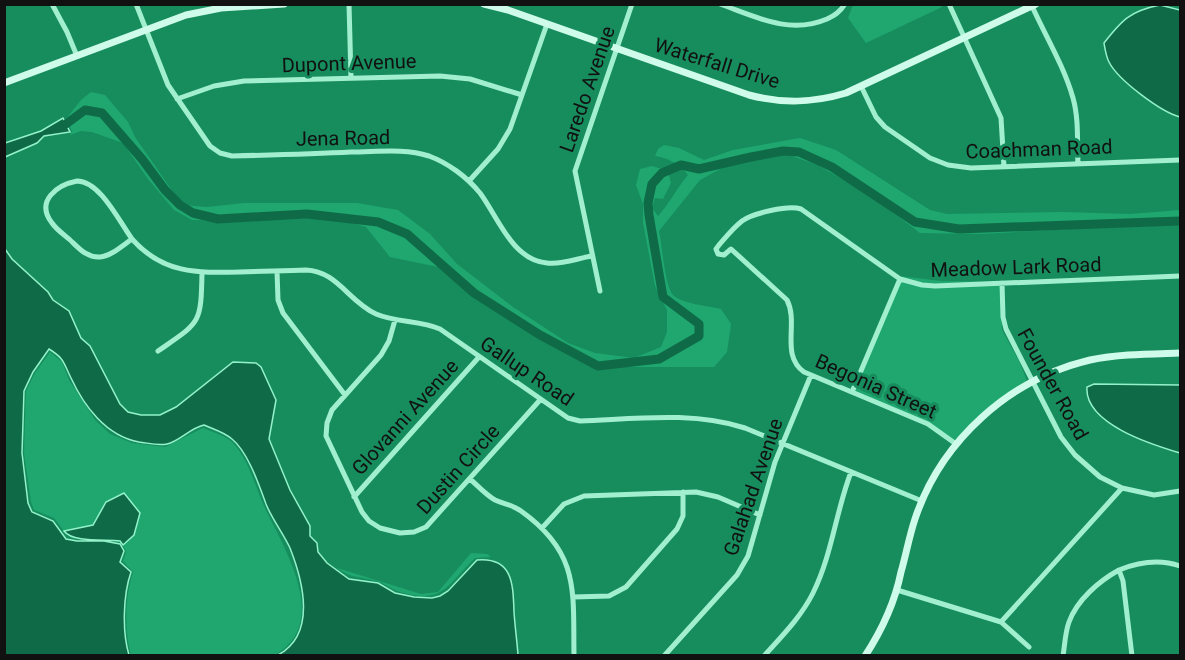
<svg xmlns="http://www.w3.org/2000/svg" width="1185" height="660" viewBox="0 0 1185 660" font-family="Roboto,sans-serif">
	<style>
		.green { fill: #1fa76f }
		.water { fill: #0f6b47; stroke: #94f2ca; stroke-width: 1.5 }
		.lines { fill: none; stroke-linecap: round; stroke-linejoin: round }
		.river { stroke: #0f6b47; stroke-width: 9 }
		.street { stroke: #a2efcf; stroke-width: 5 }
		.secondary { stroke: #cffbea; stroke-width: 7 }
		.labels { text-anchor: middle; dominant-baseline: central; stroke-width: 6; stroke-linejoin: round; paint-order: stroke }
		.street-label { font-size: 20px; fill: #111; stroke: #178d5e }
	</style>
	<rect width="100%" height="100%" fill="#178d5e"/>
	<!-- green -->
	<path class="green" d="M941,4L942,7L866,43L848,18L853,5Z
		M91,92L105,95L128,122L135,137L182,205L207,207L244,203H357L398,210L430,234L457,264L513,307L568,343L595,353L634,358L661,347L667,332V310L655,286L643,223V204L636,185L640,169L652,166L668,171L671,183L663,199L655,198L652,208L658,216C670,203 676,189 688,175C679,164 669,158 655,156L658,149L664,145L679,148L704,160L733,150L800,138L836,150L930,210L947,214L1062,212L1130,214L1180,210V223L980,234L920,233L866,192L817,165L784,153L737,160L700,180L659,231C662,244 665,289 674,296C684,304 709,306 721,309L731,324L727,352L714,367H593L572,357L443,268L390,257L366,227L334,218L235,221L192,220L174,210L148,179L123,143L92,132L81,131L70,135L72,131L66,119L81,100Z
		M899,276L942,281L1001,282L1002,330L1020,363L1027,381L987,409L953,443L899,409L849,394Z
		M50,352L62,362L69,380L95,420L110,434L132,443L165,447L203,428C212,432 224,435 232,442C249,459 255,487 265,508C285,550 332,624 273,656L131,655C124,630 125,597 133,572L123,561L126,552L123,545L134,535L106,502L93,525L64,531L54,518L34,510L31,502L24,453L26,391L35,373Z
		M471,553L487,554L491,557L475,558C446,586 443,606 397,591C390,588 384,583 376,581C359,576 352,579 337,568L421,594L438,592Z"/>
	<!-- water -->
	<path class="water" d="M1160,5L1180,10V117C1161,112 1118,80 1109,62C1106,56 1105,49 1104,43C1122,20 1130,11 1160,5Z
		M63,118L70,132L44,136L37,143L5,157V143L41,131Z
		M5,249L12,259L48,292L53,300L69,311L81,338L90,346L120,404L128,412L141,415H160L176,407L233,362L256,363L261,367L276,400L269,439L290,490L310,526V536L317,543L318,552L327,563L349,579L378,583L395,593L414,597L432,598L440,596L448,591L477,560C513,557 513,584 514,612C515,627 517,641 518,655H278C317,634 303,581 290,548C283,533 272,519 266,504C259,485 248,452 232,439C224,432 213,429 204,425C190,428 180,441 167,444C158,446 148,443 139,442C106,436 84,406 71,378C63,362 65,359 49,349L33,372L24,391L22,453L28,503L32,512L53,521L66,539L77,541H104L120,544L124,551L120,562L131,572C123,595 122,632 129,655H5Z
		M1094,384L1180,385V453C1153,445 1084,424 1087,387Z
		M124,493L140,513L134,535L123,545L120,541C105,539 73,543 64,531L93,525L106,502Z"/>
	<g class="lines">
		<!-- river -->
		<path class="river" d="M66,124L85,110L102,113L142,159L165,190L180,205L193,213L218,219L307,214L378,222L407,234L474,293L540,335L598,366L659,359L699,336V324L663,297L649,215L648,203L652,184L662,173L681,165L699,169L751,157L783,151L799,152L832,167L915,222L959,229L1180,221"/>
		<!-- street -->
		<path class="street" d="M52,4L67,32L77,56
			M136,4L168,85L210,146L220,153L232,156C272,155 312,154 351,152C377,152 404,148 429,156C448,163 467,177 480,193C498,217 512,260 547,263C562,265 578,258 592,256
			M349,4L351,78
			M720,4C756,17 790,35 827,19C835,15 840,12 845,4
			M949,4L1001,118L1004,167
			M1031,4C1045,35 1064,66 1073,98C1079,119 1077,142 1078,164
			M861,86L876,117L885,127L930,158L948,165L971,168L1180,160
			M177,99L214,86L244,81L440,76L470,79L522,95
			M77,181C100,181 119,221 132,239C122,246 111,256 100,257C86,258 78,247 69,239C63,234 56,229 52,223C35,201 57,185 77,181Z
			M469,181L498,149L510,129L547,24
			M132,239C163,274 197,273 240,272C262,271 284,271 306,270C337,271 349,302 376,314C397,323 420,320 440,329L568,418L580,421C635,419 692,411 745,428L922,501
			M277,271L278,300L283,313L345,395
			M1002,283L1003,317L1006,329L1061,437L1075,455L1100,477L1122,488L1154,495L1180,491
			M600,291L575,171L632,4
			M395,320L389,341L381,355L332,410L327,423L326,436L362,512L369,521L380,528L400,533L414,532L426,527L540,400
			M158,351C200,322 201,325 202,273
			M852,392L900,279
			M956,444L928,424L804,372C780,355 799,323 787,300L731,249L724,255L718,254L716,249L719,245C726,237 733,228 742,221C753,213 788,205 801,209L900,279L922,285L935,286L1180,276
			M470,479C478,486 486,495 495,500C504,504 513,505 521,511C580,553 573,591 574,656
			M354,497L479,357
			M542,528L564,504L584,496L696,492L718,497L760,515
			M1119,570C1139,562 1160,559 1180,566
			M897,590L1001,622L1029,647
			M573,597L609,596L626,587L677,529L683,516V492
			M1001,622L1122,488
			M664,656L737,575L748,556L775,462L811,375
			M764,656C782,636 801,617 813,593C832,555 836,511 851,472
			M1063,656C1065,644 1065,633 1069,622C1077,600 1099,581 1119,570L1123,581L1132,656"/>
		<!-- secondary -->
		<path class="secondary" d="M484,4L508,10L749,95C783,104 813,103 846,93L1036,4
			M4,83L186,15L221,8L284,4
			M865,656C882,630 895,602 901,572C906,555 909,537 915,519C941,441 1009,379 1090,360C1119,354 1150,354 1180,353"/>
	</g>
	<g class="labels">
		<!-- street labels -->
		<g class="street-label">
			<text transform="translate(349 63) rotate(-2)">Dupont Avenue</text>
			<text transform="translate(717 63) rotate(17)">Waterfall Drive</text>
			<text transform="translate(587 89) rotate(-71)">Laredo Avenue</text>
			<text transform="translate(343 138) rotate(-1)">Jena Road</text>
			<text transform="translate(1039 149) rotate(-2)">Coachman Road</text>
			<text transform="translate(1016 267) rotate(-2)">Meadow Lark Road</text>
			<text transform="translate(527 371) rotate(34)">Gallup Road</text>
			<text transform="translate(1053 384) rotate(61)">Founder Road</text>
			<text transform="translate(876 386) rotate(24)">Begonia Street</text>
			<text transform="translate(405 417) rotate(-48)">Glovanni Avenue</text>
			<text transform="translate(458 469) rotate(-48)">Dustin Circle</text>
			<text transform="translate(753 487) rotate(-71)">Galahad Avenue</text>
		</g>
	</g>
	<!-- border -->
	<rect width="1185" height="660" fill="none" stroke="#111111" stroke-width="12"/>
</svg>
